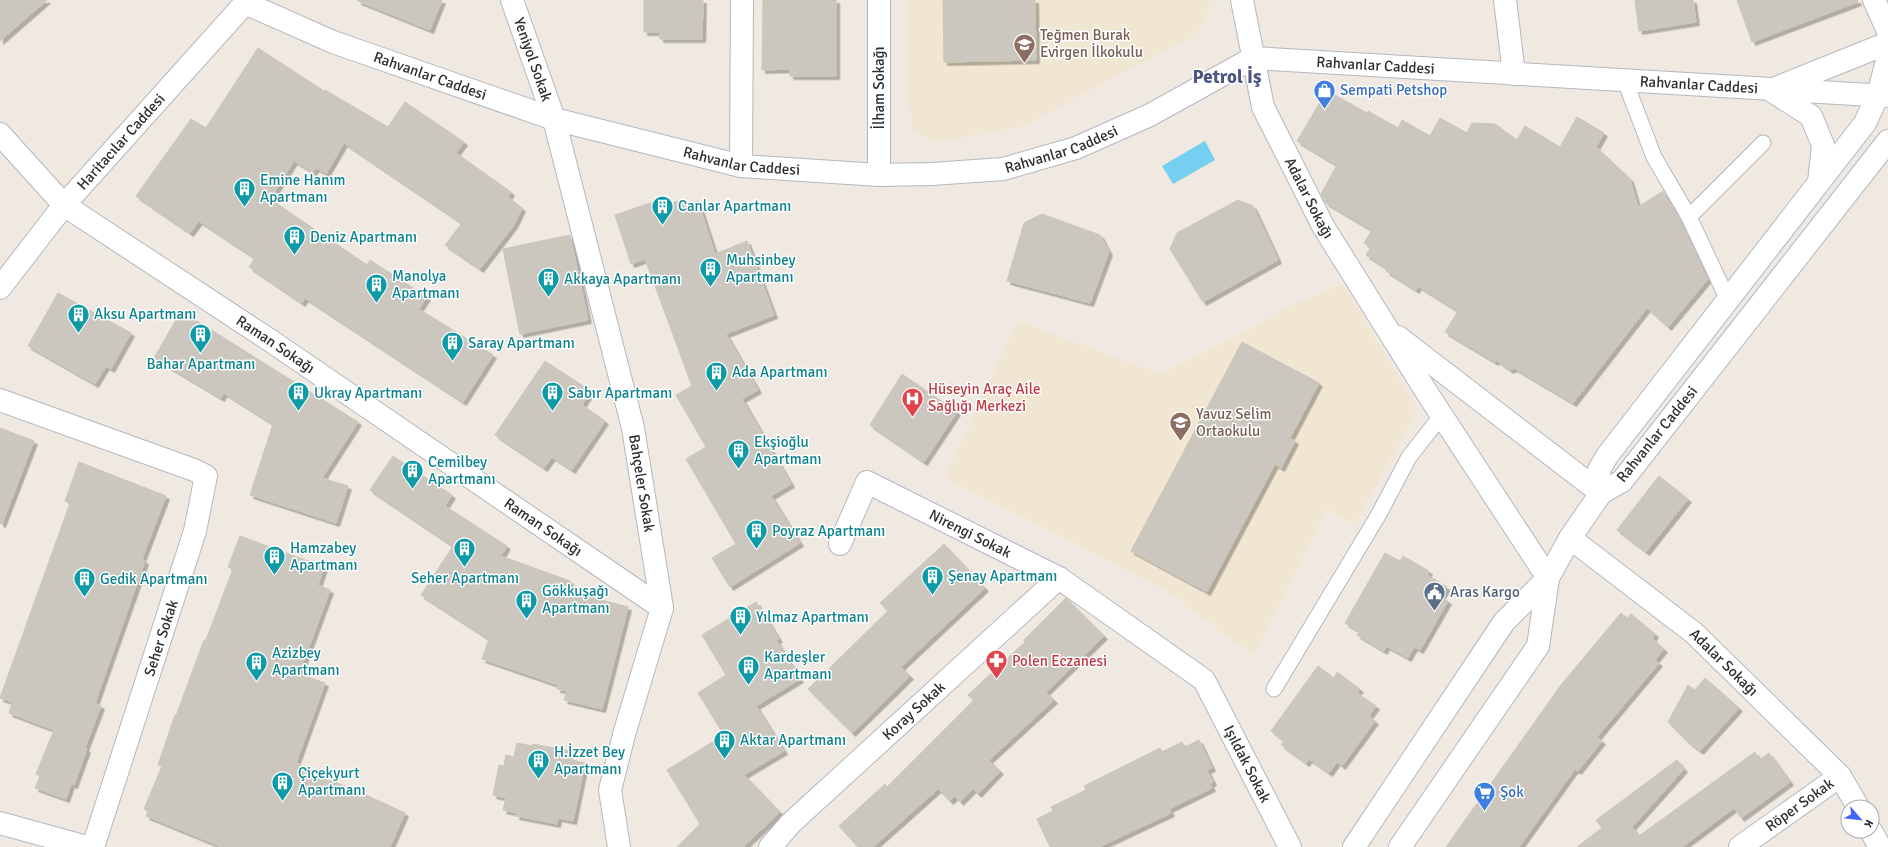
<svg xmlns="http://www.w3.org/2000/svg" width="1888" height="847" viewBox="0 0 1888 847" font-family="Signika,sans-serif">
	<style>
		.education { fill: #f0e6d1 }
		.water { fill: #75cff0 }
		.building { fill: #cbc7bf; stroke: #cbc5ba; filter: url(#shadow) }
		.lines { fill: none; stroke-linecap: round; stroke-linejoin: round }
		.service-casing { stroke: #b4b7c1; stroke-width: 17 }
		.minor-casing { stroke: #b4b7c1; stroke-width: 24 }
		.tertiary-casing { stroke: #b4b7c1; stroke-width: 24 }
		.service { stroke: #fff; stroke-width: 15 }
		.minor { stroke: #fff; stroke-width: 22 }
		.tertiary { stroke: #fff; stroke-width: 22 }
		.labels { text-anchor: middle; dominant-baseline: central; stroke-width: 3; stroke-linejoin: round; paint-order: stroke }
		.education-label { font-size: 15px; fill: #785e54; stroke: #fff; text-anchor: start }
		.street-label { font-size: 15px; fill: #2e2e2e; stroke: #fff }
		.shop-label { font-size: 15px; fill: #366cbe; stroke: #fff; text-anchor: start }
		.culture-label { font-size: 15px; fill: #0d838f; stroke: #fff; text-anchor: start }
		.health-label { font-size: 15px; fill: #be3a42; stroke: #fff; text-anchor: start }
		.service-label { font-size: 15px; fill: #4e5e75; stroke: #fff; text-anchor: start }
		.district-label { font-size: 19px; font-weight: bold; fill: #4d5680; stroke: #fff }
	</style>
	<defs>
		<filter id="shadow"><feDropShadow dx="3.5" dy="3.5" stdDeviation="0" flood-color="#0004"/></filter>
	</defs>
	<rect width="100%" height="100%" fill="#efe9e1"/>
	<!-- education -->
	<path class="education" d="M908,0H1209L1210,10L1194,36L1022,126L935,143L913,131L908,93Z
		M1343,283L1417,409L1355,525L1328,508L1253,655L1170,593L945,477L1018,321L1161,374L1240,335L1288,307Z"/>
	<!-- water -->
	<path class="water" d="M1205,141L1215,160L1173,184L1162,166Z"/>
	<!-- building -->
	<path class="building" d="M0,0H47L0,41Z
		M358,0H442L430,30L358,1Z
		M644,0H703L702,39H660V32H644Z
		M763,0H836V76H790V69L762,70Z
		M943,0H1035L1036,60L944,62Z
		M1635,0H1693L1696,22L1639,31Z
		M1737,0H1857L1858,2L1752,42Z
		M258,48L324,91L325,90L388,127L405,102L464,142L456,153L511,192L508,197L522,208L514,225L480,269L445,245L462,223L344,143L326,174L316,168L313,172L294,161L270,199L367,265L370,260L427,297L419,309L493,355L463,402L305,298L302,303L249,267L255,258L199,221L190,233L136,196L191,119L206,128Z
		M1335,95L1367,113L1368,111L1398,128L1402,120L1430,136L1440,118L1467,133L1472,123L1495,124L1517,140L1525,126L1560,147L1577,117L1604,133L1596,147L1630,179L1638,207L1663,191L1681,221L1708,279L1668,327L1647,308L1573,403L1514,368L1510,370L1496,360L1495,362L1445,332L1458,311L1418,286L1416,290L1386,271L1388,269L1366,255L1371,247L1364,243L1372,230L1326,203L1321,194L1337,165L1297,141L1323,97L1331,101Z
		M659,200L661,206L679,201L681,207L698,201L715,254L747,241L774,315L726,334L758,390L742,399L791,484L771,496L800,543L730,587L712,558L736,544L686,459L706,447L676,395L692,386L645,259L631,264L615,215Z
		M1238,200L1253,206L1278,260L1203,302L1170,249L1177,233Z
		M1042,214L1100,235L1109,252L1090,303L1007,281L1024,223Z
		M570,235L588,320L520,334L503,249Z
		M58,293L131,333L111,369L106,366L95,384L28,346Z
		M181,311L358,422L322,478L348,486L336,523L250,495L273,424L224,393L221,398L154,358Z
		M1242,342L1319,383L1290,438L1295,441L1281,468L1275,464L1207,592L1131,551Z
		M545,361L591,391L582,405L605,421L572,470L552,457L544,468L495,435Z
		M902,374L957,412L924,462L870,425Z
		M0,428L34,441L2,524L0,523Z
		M393,456L452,495L445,506L507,546L501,556L570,581L567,591L628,607L602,709L564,700L567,691L557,689L558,685L482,659L489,639L421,595L453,546L370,490Z
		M79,462L166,496L142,559L145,561L95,703L101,706L85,748L87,749L74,785L71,784L66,799L35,788L40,776L36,774L54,730L9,713L12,702L0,698L70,503L65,501Z
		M1659,476L1688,499L1646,552L1617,530Z
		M240,536L324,567L318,585L330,590L299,674L325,683L296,763L300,764L298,769L351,788L405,813L390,847H222L146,816L148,811L144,809L162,766L158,765L175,715L176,716L204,640H206L233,569L228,567Z
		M944,544L985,588L901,667L910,676L852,733L808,689L888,611L880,603Z
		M1385,553L1400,561L1403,556L1429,571L1427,575L1447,587L1441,597L1448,601L1420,650L1414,647L1408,658L1386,646L1384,651L1357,635L1359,631L1345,623Z
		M1066,598L1104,636L1046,692L1054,700L989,760L1000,771L978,794L973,789L960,802L955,796L950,801L938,789L873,847H858L839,826L885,784L887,787L974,700L968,695L1025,642L1024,640Z
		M756,602L779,639L776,640L800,679L756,706L784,751L744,775L780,812L743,847H677L700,824L667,770L724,735L698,693L726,675L702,635Z
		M1621,613L1627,618L1631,614L1655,634L1652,639L1664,649L1655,660L1659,663L1597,737L1602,741L1578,771L1575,769L1519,847H1446L1561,685Z
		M1318,666L1334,678L1337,672L1360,689L1357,693L1376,706L1369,716L1375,721L1342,766L1337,762L1329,773L1309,759L1306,763L1281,745L1284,741L1271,731Z
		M1705,678L1739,708L1700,751L1689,743L1668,722L1688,685L1695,690Z
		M1199,740L1212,768L1207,770L1213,782L1210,784L1212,788L1169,809L1171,813L1099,847H1050L1037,819L1053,811L1051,807L1086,790L1084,786L1160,748L1162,752L1182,742L1185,747Z
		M517,743L532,746L533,744L570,751L568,759L585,763L573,821L558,818L557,824L516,816L517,813L503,810L506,798L493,795L499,765L504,766L506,755L514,757Z
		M1755,752L1760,760L1769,753L1790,782L1741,818L1734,808L1682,847H1577L1602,828L1596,820L1677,760L1684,769L1632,827L1639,836Z"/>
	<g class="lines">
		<defs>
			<path id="service" d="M1625,81L1654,157L1689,217L1728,300
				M1689,217L1763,143
				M1274,689L1379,514L1409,457L1442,415"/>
			<g id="minor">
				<path id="s1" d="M512,0L554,119L633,428L662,608L625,731L610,790L619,847"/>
				<path id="s2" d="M1242,0L1263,107L1323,226L1429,396L1548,578"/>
				<path d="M1505,0L1514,74"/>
				<path d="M1874,0L1888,31"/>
				<path id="s3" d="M0,134L64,205L268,339L662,608"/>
				<path d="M741,166L742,0"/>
				<path d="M1398,337L1601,493"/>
				<path d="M0,400L194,470L206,476L195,531L93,847"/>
				<path id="s4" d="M1570,538L1694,633L1840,776L1858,807"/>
				<path id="s5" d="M840,544L867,482L1059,578L1204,680L1290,847"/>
				<path d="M0,823L87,847"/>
				<path d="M1871,831L1880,847"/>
				<path id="s6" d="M770,847L791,823L1059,578"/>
				<path id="s7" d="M1740,847L1840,776"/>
			</g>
			<g id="tertiary">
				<path id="s8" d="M245,3L333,42L554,119L741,166L879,175L932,174L1003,169L1076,148L1150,115L1253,58L1888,96"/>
				<path d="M1776,88L1888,43"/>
				<path d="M1772,91L1811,116L1823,145L1819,182"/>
				<path d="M879,175V0"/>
				<path id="s9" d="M0,288L64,205L248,0"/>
				<path d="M1601,493L1599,470L1607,456L1865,123L1878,95L1888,57"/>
				<path d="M1354,847L1504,622L1548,578L1570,538L1601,493L1622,481L1888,141"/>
				<path d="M1400,847L1538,646L1548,578"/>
			</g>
		</defs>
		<!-- service casing -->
		<use href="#service" class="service-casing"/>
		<!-- minor casing -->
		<use href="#minor" class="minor-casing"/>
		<!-- tertiary casing -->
		<use href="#tertiary" class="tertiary-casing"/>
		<!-- service -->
		<use href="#service" class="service"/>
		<!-- minor -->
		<use href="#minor" class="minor"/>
		<!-- tertiary -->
		<use href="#tertiary" class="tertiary"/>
	</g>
	<!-- icons -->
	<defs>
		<symbol id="school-pin" viewBox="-11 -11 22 30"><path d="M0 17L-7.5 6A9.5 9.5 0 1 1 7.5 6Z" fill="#8d6e63" stroke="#fff"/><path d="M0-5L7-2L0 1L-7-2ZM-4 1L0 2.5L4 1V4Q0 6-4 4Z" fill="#fff"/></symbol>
		<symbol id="shop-pin" viewBox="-11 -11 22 30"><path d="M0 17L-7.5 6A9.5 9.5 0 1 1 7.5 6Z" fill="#3f7fe0" stroke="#fff"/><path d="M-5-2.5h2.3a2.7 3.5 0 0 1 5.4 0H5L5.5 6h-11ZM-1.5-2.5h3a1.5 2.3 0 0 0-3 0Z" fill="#fff"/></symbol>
		<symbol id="building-pin" viewBox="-11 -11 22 30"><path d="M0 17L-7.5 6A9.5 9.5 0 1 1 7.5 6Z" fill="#0f9aa8" stroke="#fff"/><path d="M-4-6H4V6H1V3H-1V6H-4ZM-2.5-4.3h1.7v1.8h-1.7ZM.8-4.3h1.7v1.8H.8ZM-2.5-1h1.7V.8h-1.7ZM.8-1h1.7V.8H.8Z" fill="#fff"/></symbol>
		<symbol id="hospital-pin" viewBox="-11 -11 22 30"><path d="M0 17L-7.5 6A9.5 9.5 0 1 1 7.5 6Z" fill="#e0444e" stroke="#fff"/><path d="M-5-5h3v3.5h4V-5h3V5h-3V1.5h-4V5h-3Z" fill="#fff"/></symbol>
		<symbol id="civic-pin" viewBox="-11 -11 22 30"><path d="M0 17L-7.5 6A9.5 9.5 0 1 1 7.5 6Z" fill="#5c6f8a" stroke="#fff"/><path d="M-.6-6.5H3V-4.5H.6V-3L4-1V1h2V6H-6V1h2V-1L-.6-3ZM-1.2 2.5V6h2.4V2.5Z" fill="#fff"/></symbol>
		<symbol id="pharmacy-pin" viewBox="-11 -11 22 30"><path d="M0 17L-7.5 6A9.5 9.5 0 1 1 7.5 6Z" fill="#e0444e" stroke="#fff"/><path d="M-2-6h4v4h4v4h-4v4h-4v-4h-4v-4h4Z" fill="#fff"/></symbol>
		<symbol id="supermarket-pin" viewBox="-11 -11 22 30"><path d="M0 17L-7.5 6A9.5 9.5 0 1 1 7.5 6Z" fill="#3f7fe0" stroke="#fff"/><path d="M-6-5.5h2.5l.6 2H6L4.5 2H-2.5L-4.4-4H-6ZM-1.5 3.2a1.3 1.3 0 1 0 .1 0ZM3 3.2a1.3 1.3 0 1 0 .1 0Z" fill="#fff"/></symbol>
	</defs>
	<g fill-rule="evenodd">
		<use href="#school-pin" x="1012" y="32" width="25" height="34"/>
		<use href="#shop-pin" x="1312" y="78" width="25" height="34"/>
		<use href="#building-pin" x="232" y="176" width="25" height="34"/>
		<use href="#building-pin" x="650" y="194" width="25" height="34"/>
		<use href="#building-pin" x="282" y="224" width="25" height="34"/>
		<use href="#building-pin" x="698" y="256" width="25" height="34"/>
		<use href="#building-pin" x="536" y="266" width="25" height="34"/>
		<use href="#building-pin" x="364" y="272" width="25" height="34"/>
		<use href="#building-pin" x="66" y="302" width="25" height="34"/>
		<use href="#building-pin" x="188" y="322" width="25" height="34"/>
		<use href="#building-pin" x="440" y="330" width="25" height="34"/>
		<use href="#building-pin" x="704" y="360" width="25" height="34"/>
		<use href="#building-pin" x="286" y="380" width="25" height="34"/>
		<use href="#building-pin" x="540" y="380" width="25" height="34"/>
		<use href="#hospital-pin" x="900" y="386" width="25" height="34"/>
		<use href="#school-pin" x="1168" y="410" width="25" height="34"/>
		<use href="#building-pin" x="726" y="438" width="25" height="34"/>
		<use href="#building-pin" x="400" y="458" width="25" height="34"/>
		<use href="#building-pin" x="744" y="518" width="25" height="34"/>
		<use href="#building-pin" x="452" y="536" width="25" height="34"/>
		<use href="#building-pin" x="262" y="544" width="25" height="34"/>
		<use href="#building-pin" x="920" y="564" width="25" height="34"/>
		<use href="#building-pin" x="72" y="566" width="25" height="34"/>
		<use href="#civic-pin" x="1422" y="580" width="25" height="34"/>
		<use href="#building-pin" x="514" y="588" width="25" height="34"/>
		<use href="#building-pin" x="728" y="604" width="25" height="34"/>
		<use href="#pharmacy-pin" x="984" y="648" width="25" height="34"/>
		<use href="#building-pin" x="244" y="650" width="25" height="34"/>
		<use href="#building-pin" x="736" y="654" width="25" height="34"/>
		<use href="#building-pin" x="712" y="728" width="25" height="34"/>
		<use href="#building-pin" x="526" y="748" width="25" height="34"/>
		<use href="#building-pin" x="270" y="770" width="25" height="34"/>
		<use href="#supermarket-pin" x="1472" y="780" width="25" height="34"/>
	</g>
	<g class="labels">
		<!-- education labels -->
		<g class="education-label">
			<text x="1040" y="35">Teğmen Burak<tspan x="1040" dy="17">Evirgen İlkokulu</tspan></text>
			<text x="1196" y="414">Yavuz Selim<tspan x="1196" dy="17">Ortaokulu</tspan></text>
		</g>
		<!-- street labels -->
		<g class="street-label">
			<text stroke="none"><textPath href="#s1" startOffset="63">Yeniyol Sokak</textPath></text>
			<text stroke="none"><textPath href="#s8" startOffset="1183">Rahvanlar Caddesi</textPath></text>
			<text stroke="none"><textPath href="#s8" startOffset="199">Rahvanlar Caddesi</textPath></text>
			<text stroke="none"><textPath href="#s8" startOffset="1507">Rahvanlar Caddesi</textPath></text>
			<text transform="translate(879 88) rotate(-90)">İlham Sokağı</text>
			<text stroke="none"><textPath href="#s9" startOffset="190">Haritacılar Caddesi</textPath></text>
			<text stroke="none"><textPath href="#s8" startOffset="847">Rahvanlar Caddesi</textPath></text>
			<text stroke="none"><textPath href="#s8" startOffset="523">Rahvanlar Caddesi</textPath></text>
			<text stroke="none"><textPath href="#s2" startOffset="211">Adalar Sokağı</textPath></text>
			<text stroke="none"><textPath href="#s3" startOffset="349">Raman Sokağı</textPath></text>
			<text transform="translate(1657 434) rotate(-51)">Rahvanlar Caddesi</text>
			<text stroke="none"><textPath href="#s1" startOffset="501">Bahçeler Sokak</textPath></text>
			<text stroke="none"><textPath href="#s3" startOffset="673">Raman Sokağı</textPath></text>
			<text stroke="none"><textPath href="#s5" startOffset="183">Nirengi Sokak</textPath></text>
			<text transform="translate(161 638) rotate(-72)">Seher Sokak</text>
			<text stroke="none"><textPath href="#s4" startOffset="198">Adalar Sokağı</textPath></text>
			<text stroke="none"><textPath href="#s6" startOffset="198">Koray Sokak</textPath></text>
			<text stroke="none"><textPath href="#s5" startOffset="554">Işıldak Sokak</textPath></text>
			<text stroke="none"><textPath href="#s7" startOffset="73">Röper Sokak</textPath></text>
		</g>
		<!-- shop labels -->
		<g class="shop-label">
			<text x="1340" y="90">Sempati Petshop</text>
			<text x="1500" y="792">Şok</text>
		</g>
		<!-- culture labels -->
		<g class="culture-label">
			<text x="260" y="180">Emine Hanım<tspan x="260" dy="17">Apartmanı</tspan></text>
			<text x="678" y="206">Canlar Apartmanı</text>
			<text x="310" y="237">Deniz Apartmanı</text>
			<text x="726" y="260">Muhsinbey<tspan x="726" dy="17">Apartmanı</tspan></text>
			<text x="392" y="276">Manolya<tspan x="392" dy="17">Apartmanı</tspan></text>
			<text x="564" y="279">Akkaya Apartmanı</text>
			<text x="94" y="314">Aksu Apartmanı</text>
			<text x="468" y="343">Saray Apartmanı</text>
			<text x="201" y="364" text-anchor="middle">Bahar Apartmanı</text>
			<text x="732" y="372">Ada Apartmanı</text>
			<text x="314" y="393">Ukray Apartmanı</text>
			<text x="568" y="393">Sabır Apartmanı</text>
			<text x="754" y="442">Ekşioğlu<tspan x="754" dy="17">Apartmanı</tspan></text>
			<text x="428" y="462">Cemilbey<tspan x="428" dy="17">Apartmanı</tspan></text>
			<text x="772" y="531">Poyraz Apartmanı</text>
			<text x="290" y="548">Hamzabey<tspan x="290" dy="17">Apartmanı</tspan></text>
			<text x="948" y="576">Şenay Apartmanı</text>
			<text x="465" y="578" text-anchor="middle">Seher Apartmanı</text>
			<text x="100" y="579">Gedik Apartmanı</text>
			<text x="542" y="591">Gökkuşağı<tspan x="542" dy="17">Apartmanı</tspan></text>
			<text x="756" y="617">Yılmaz Apartmanı</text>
			<text x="272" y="653">Azizbey<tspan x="272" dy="17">Apartmanı</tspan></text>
			<text x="764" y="657">Kardeşler<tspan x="764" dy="17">Apartmanı</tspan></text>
			<text x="740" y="740">Aktar Apartmanı</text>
			<text x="554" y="752">H.İzzet Bey<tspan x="554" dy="17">Apartmanı</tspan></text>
			<text x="298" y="773">Çiçekyurt<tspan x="298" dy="17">Apartmanı</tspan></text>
		</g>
		<!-- health labels -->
		<g class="health-label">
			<text x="928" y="389">Hüseyin Araç Aile<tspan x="928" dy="17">Sağlığı Merkezi</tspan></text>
			<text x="1012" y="661">Polen Eczanesi</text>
		</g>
		<!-- service labels -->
		<g class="service-label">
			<text x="1450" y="592">Aras Kargo</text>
		</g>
		<!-- district labels -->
		<g class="district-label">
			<text x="1227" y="77">Petrol İş</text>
		</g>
	</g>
	<!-- north arrow -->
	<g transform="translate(1860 819) rotate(118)"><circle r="19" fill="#ffffff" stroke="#ababab"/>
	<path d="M0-3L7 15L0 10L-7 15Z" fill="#4264fb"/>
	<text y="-6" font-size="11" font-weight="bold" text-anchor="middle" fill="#2e2e2e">K</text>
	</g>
</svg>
